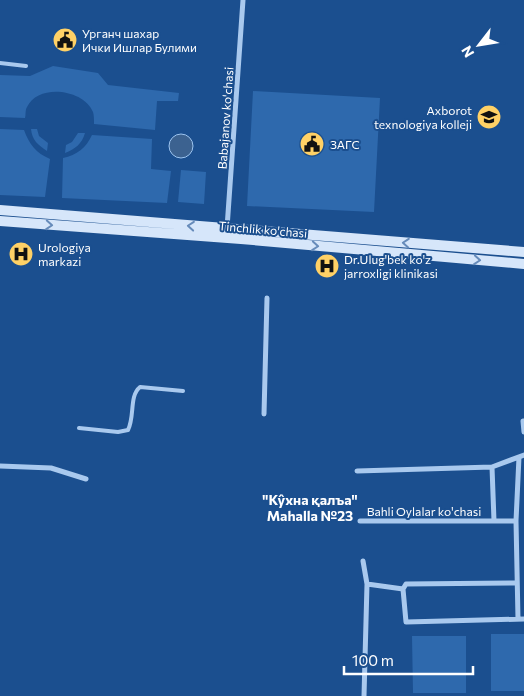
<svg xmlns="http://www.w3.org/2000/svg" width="524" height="696" viewBox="0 0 524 696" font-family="Commissioner,sans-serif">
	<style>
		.green { fill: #2e69ad }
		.water { fill: #3c6290; stroke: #9cc4f0 }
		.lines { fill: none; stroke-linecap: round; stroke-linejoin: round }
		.service { stroke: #a9c9ee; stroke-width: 4 }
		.minor { stroke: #a9c9ee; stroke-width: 5 }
		.secondary { stroke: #d6e6fa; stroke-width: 10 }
		.oneway { stroke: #668bba }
		.labels { text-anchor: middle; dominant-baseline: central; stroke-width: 4; stroke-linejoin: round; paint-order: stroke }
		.poi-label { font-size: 12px; fill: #fff; stroke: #1b4f8f; text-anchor: start }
		.street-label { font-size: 12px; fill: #fff; stroke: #1b4f8f }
		.neighbourhood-label { font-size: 14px; font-weight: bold; fill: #fff; stroke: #1b4f8f }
	</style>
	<rect width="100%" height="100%" fill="#1b4f8f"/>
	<!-- green -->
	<path class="green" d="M53,66L98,73L108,85L179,93L178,101H157L155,130L94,124C94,120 94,115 93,112C84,89 38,83 27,107C25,110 26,115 25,118L0,117V75L30,76Z
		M253,91L380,98L374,212L247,206Z
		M0,129L24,130C29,144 36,153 50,159L45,197L0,195Z
		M31,129H37L39,136L48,143L47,151C38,145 32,140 31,129Z
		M78,133H85C82,144 75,149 65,153L66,145L72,142Z
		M92,135L152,139L151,169L171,171L167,203L62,198L63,158C77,155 86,148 92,135Z
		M181,170L206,172L204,204L178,202Z
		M491,634H524V691H491Z
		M412,636H466V693H413Z"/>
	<!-- water -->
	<path class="water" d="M169 146a12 12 0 1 1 24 0a12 12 0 1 1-24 0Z"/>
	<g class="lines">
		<!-- service -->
		<path class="service" d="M0,63L26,66
			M79,428L118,432L128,430C135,416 129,396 140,387L183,391"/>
		<!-- minor -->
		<path class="minor" d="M227,228L243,0
			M264,414L267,298
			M523,421L524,432
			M0,466L51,468L86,479
			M357,471L492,467L524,455
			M360,521H494L492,467
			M494,521H516
			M363,561L367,584
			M403,589L406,584L517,583
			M518,619L516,521L519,457
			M364,696L367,584L403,589L406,622L524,619"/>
		<!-- secondary -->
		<path class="secondary" d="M0,210L524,252
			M0,221L241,239L524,264"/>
	</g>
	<!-- one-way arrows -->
	<defs><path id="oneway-chevron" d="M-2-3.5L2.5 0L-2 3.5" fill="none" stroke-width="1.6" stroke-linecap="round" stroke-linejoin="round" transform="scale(1.25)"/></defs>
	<g class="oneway">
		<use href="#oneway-chevron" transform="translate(49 225) rotate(4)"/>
		<use href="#oneway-chevron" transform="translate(191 226) rotate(-175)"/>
		<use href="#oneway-chevron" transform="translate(406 243) rotate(-176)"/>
		<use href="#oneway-chevron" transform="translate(315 246) rotate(5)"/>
		<use href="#oneway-chevron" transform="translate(477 260) rotate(5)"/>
	</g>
	<!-- icons -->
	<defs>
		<symbol id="civic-disc" viewBox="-11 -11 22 22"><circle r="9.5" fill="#ffd166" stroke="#1b4f8f"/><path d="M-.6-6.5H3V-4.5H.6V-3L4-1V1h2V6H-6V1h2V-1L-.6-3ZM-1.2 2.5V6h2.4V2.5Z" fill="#111"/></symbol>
		<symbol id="university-disc" viewBox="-11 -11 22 22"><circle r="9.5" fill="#ffd166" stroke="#1b4f8f"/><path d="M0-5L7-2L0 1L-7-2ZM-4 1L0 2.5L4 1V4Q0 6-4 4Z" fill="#111"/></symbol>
		<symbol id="hospital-disc" viewBox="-11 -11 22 22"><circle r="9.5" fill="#ffd166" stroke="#1b4f8f"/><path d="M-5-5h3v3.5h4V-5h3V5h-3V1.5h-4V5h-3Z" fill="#111"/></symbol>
	</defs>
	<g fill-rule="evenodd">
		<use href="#civic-disc" x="51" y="26" width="28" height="28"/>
		<use href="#university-disc" x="475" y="103" width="28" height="28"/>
		<use href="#civic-disc" x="298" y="130" width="28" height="28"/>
		<use href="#hospital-disc" x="7" y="240" width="28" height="28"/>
		<use href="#hospital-disc" x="313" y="252" width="28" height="28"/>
	</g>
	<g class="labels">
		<!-- poi labels -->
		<g class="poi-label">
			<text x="82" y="33">Урганч шахар<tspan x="82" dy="14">Ички Ишлар Булими</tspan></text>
			<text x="472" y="110" text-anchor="end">Axborot<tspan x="472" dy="14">texnologiya kolleji</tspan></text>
			<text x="330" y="144">ЗАГС</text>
			<text x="38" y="247">Urologiya<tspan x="38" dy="14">markazi</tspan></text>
			<text x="344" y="259">Dr.Ulug'bek ko'z<tspan x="344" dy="14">jarroxligi klinikasi</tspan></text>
		</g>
		<!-- street labels -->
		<g class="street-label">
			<text transform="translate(225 118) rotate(-86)">Babajanov ko'chasi</text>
			<text transform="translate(263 229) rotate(5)">Tinchlik ko'chasi</text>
			<text x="424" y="511">Bahli Oylalar ko'chasi</text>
		</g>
		<!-- neighbourhood labels -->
		<g class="neighbourhood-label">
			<text x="310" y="499">"Kŷхна қалъа"<tspan x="310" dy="16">Mahalla №23</tspan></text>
		</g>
	</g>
	<!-- north arrow -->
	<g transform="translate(479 45) rotate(239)" stroke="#1b4f8f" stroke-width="4" paint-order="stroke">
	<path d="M0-4L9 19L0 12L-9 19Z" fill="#ffffff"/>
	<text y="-8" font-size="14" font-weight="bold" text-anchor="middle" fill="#ffffff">N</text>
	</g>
	<!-- scale -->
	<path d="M344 666v8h129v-8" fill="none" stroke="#ffffff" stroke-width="2.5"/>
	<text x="352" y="666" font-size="15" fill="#ffffff" stroke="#1b4f8f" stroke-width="4" paint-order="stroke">100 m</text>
</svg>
